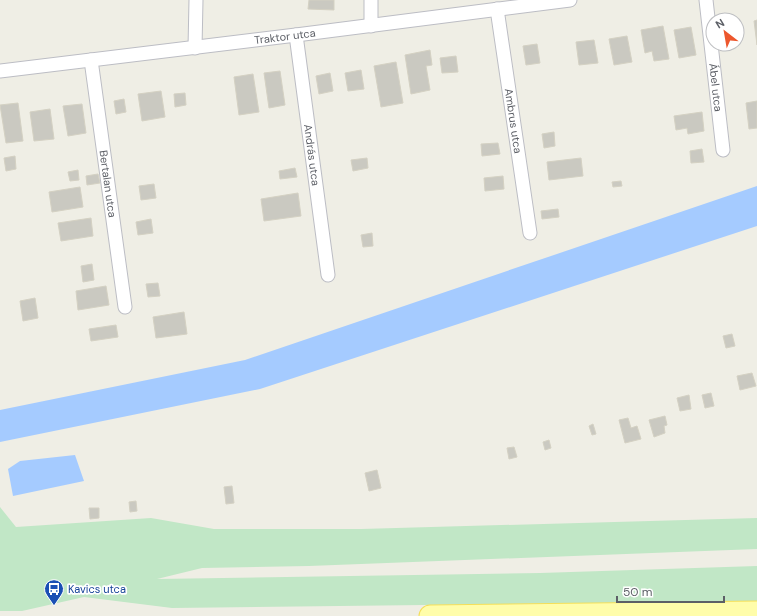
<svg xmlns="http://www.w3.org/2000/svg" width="757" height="616" viewBox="0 0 757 616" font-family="'DM Sans',sans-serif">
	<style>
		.green { fill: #c1e7c6 }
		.water { fill: #a5cbff }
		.building { fill: #cac9c1; stroke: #d4d1c3 }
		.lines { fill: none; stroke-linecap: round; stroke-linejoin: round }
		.street-casing { stroke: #bcbdc4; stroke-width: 15 }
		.primary-casing { stroke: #f4df59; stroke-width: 23 }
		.street { stroke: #fff; stroke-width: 13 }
		.primary { stroke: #fffdaa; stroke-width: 21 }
		.labels { text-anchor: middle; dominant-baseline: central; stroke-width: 3.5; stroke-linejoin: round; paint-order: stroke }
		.street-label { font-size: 11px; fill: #5c5f66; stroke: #fff }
		.transit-label { font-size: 11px; fill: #164399; stroke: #fff; text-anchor: start }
	</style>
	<rect width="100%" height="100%" fill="#efeee5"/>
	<!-- green -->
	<path class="green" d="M0,507L16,527L151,518L214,529H361L757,518V549L309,566L202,568L157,579L540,573L757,566V601L172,608L84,597L22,611H0Z"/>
	<!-- water -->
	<path class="water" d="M757,186V226L260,389L0,442V410L245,360Z
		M75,455L84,481L13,496L8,469L20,461Z"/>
	<!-- building -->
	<path class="building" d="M309,0H334V10L308,9Z
		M757,20V45L754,21Z
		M663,26L669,59L654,61L652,51L645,53L641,30Z
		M691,27L696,55L679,58L674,30Z
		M627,36L632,62L614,65L609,39Z
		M594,40L598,63L579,65L576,42Z
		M537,44L540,63L526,65L523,46Z
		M430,50L432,65L426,66L430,90L411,94L405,55Z
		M456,56L458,72L442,73L440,58Z
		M396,62L403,103L381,107L374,66Z
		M361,70L364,89L348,91L345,73Z
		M280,71L285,105L269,108L264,73Z
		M330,73L333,91L319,94L316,76Z
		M253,74L259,112L239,115L234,77Z
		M161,91L165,117L142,121L138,94Z
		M185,93L186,105L175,107L174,94Z
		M124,99L126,112L116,114L114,101Z
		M757,101V128L749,129L746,103Z
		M18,103L23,141L6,143L0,105Z
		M82,104L86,133L68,136L63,106Z
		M50,109L54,139L34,141L30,112Z
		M702,112L704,131L688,134L687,128L676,130L674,116Z
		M554,132L555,146L544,148L542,134Z
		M498,143L500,154L482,156L481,144Z
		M702,149L704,162L691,163L690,151Z
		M15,156L16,169L6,171L4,158Z
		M367,158L368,168L353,171L351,160Z
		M581,158L583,176L549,180L547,162Z
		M295,168L297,177L280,179L279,171Z
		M78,170L79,180L70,181L68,172Z
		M98,174L100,183L87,185L86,176Z
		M503,176L504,189L485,191L484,178Z
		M621,181L622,186L613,187L612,182Z
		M154,184L156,198L141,200L139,186Z
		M80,187L83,207L52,212L49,192Z
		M298,193L301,216L264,221L261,199Z
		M558,209L559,217L542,219L541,211Z
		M91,218L93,236L61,241L58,223Z
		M151,219L153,233L138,235L136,222Z
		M372,233L373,246L363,247L361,235Z
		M92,264L94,280L83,282L81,266Z
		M158,283L160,296L148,297L146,284Z
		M106,286L109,305L78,310L76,291Z
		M35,298L38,318L23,321L20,301Z
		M184,312L187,334L156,338L153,317Z
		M116,325L118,337L91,341L89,329Z
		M732,334L735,346L726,348L723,336Z
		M752,373L756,386L740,390L737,376Z
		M711,393L714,406L705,408L702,395Z
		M689,395L691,409L680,411L677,398Z
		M665,416L667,425L664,426L665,433L654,437L649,420Z
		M628,418L631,428L637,426L641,439L625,443L619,420Z
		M593,424L596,434L592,435L589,426Z
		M549,440L551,448L545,450L543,442Z
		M514,447L517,457L509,459L507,448Z
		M377,470L381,488L369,491L365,473Z
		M232,486L234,503L226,504L224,487Z
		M136,501L137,511L130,512L129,502Z
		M89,508H99V518L90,519Z"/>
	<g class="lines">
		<defs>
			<g id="street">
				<path id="s1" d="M706,0L723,150"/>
				<path id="s2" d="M497,9L530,233"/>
				<path d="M371,26V0"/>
				<path id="s3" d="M296,35L328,275"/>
				<path d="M195,48L196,0"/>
				<path id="s4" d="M91,60L125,307"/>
				<path id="s5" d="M0,71L296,35L570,0"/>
			</g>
			<path id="primary" d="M430,616L757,612"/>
		</defs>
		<!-- street casing -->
		<use href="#street" class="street-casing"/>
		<!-- primary casing -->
		<use href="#primary" class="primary-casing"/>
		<!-- street -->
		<use href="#street" class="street"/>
		<!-- primary -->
		<use href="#primary" class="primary"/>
	</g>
	<!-- icons -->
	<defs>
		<symbol id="bus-pin" viewBox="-11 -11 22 30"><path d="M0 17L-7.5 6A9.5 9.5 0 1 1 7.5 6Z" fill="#1a4fb4" stroke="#fff"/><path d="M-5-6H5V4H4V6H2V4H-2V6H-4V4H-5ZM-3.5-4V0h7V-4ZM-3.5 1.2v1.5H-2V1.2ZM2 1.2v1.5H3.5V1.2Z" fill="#fff"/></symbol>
	</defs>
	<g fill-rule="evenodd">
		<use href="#bus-pin" x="43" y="578" width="22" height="30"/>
	</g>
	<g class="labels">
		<!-- street labels -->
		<g class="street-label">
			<text stroke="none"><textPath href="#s5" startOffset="287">Traktor utca</textPath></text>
			<text stroke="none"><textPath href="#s1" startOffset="88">Ábel utca</textPath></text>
			<text stroke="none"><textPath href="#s2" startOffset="113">Ambrus utca</textPath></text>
			<text stroke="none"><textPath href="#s3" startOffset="121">András utca</textPath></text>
			<text stroke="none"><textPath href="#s4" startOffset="125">Bertalan utca</textPath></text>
		</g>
		<!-- transit labels -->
		<g class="transit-label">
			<text x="68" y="589">Kavics utca</text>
		</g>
	</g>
	<!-- north arrow -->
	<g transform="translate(725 32) rotate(329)"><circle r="19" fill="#ffffff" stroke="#bebfc2"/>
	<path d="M0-3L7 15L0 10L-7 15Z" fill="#ed572d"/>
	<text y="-6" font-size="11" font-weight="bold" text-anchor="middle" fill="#5c5f66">N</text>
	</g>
	<!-- scale -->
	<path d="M617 596v6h107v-6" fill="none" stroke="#5c5f66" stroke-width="2"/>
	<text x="623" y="596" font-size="12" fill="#5c5f66" stroke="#ffffff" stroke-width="3" paint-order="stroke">50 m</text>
</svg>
